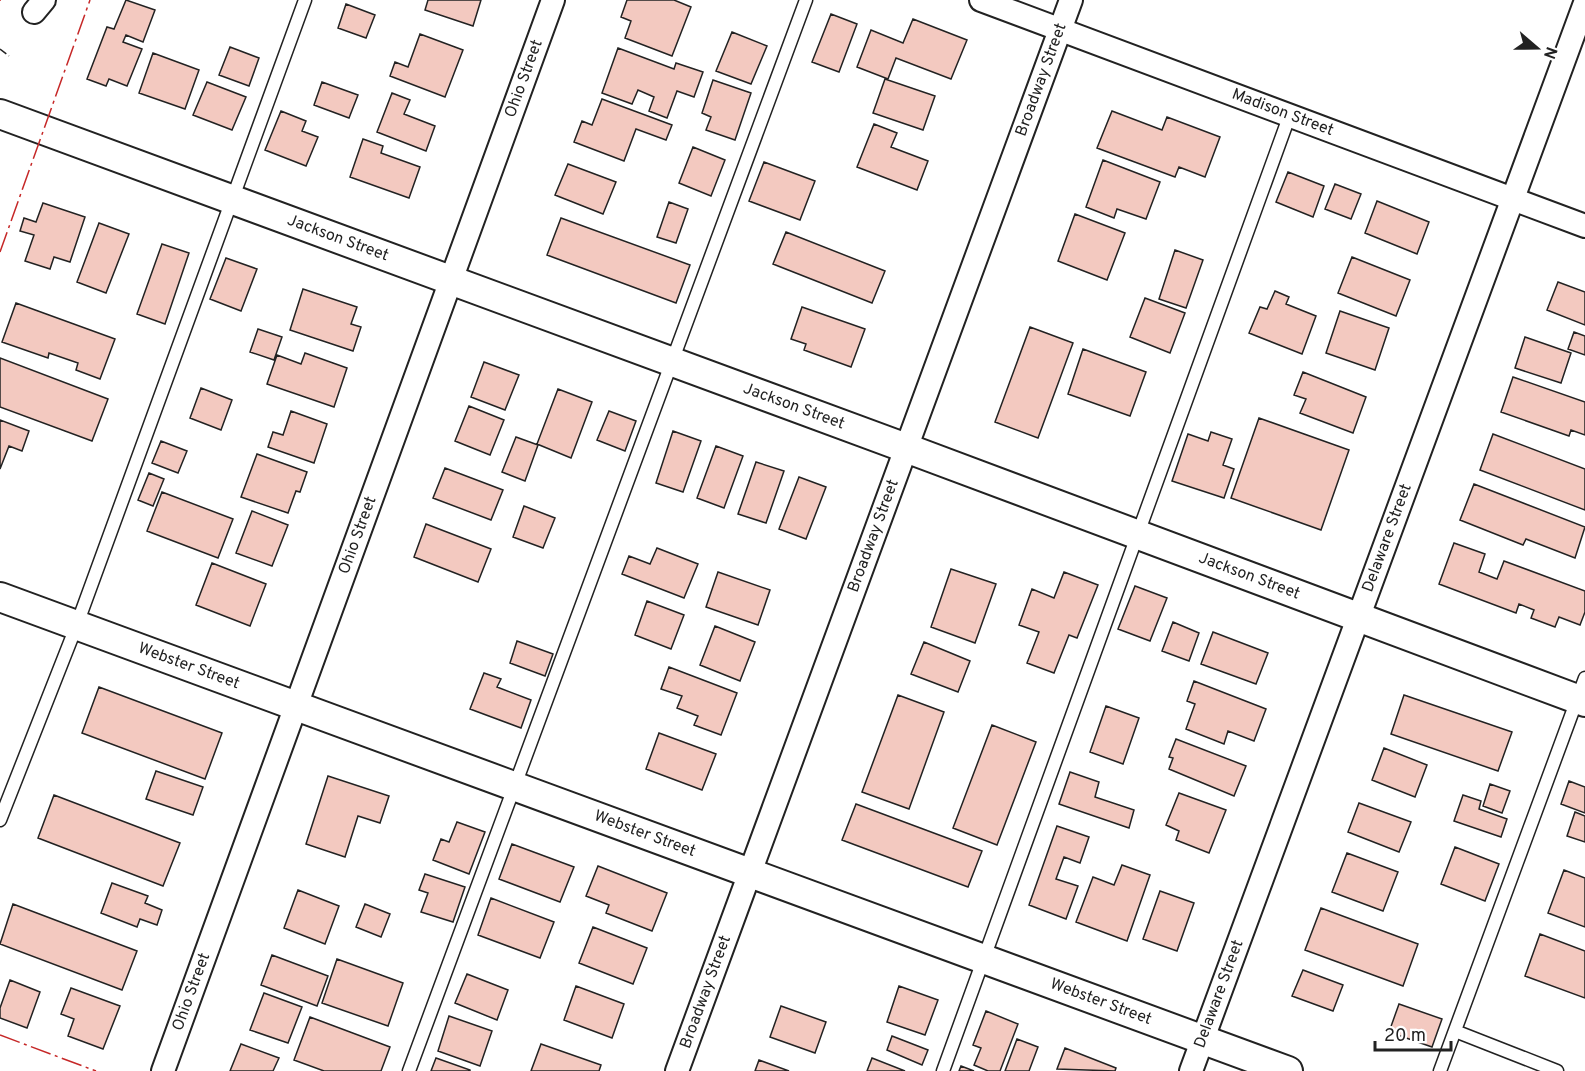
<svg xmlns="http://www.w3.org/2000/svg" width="1585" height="1071" viewBox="0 0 1585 1071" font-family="Overpass,sans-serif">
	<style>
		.building { fill: #f3c9c0; stroke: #222; stroke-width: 1.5 }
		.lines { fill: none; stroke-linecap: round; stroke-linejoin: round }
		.service-casing { stroke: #222; stroke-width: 15 }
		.minor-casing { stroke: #222; stroke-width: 26 }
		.tertiary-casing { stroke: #222; stroke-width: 32 }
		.service { stroke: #fff; stroke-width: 12 }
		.minor { stroke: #fff; stroke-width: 22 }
		.tertiary { stroke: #fff; stroke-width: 28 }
		.fence { stroke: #222; stroke-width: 1.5; stroke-dasharray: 8 3; stroke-linecap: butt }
		.power { stroke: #c62828; stroke-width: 1.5; stroke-dasharray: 21 4.5 3 4.5; stroke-linecap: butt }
		.labels { text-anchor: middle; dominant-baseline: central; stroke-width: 4.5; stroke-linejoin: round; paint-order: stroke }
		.street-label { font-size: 16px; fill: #222; stroke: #fff }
	</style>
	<rect width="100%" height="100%" fill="#fff"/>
	<!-- building -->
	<path class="building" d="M126,0L155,10L143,42L126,35L123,42L142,49L127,86L109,79L106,86L87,79L107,27L114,29Z
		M428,0H481L473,26L425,10Z
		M627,0H674L691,7L672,56L625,38L631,21L621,17Z
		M346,4L375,15L366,38L338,28Z
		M831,14L857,24L839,72L812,62Z
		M913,19L967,40L951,79L896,58L888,79L857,67L871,30L903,43Z
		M732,32L767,46L751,84L716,71Z
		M420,34L463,50L445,97L390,76L395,62L408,67Z
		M230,47L259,58L249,86L219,75Z
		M618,48L674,69L676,63L703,72L694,97L677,91L667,118L649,111L654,97L638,90L632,104L602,93Z
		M153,53L199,70L185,109L139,93Z
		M885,79L935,96L923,130L873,113Z
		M713,80L751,93L735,140L706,130L711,117L702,113Z
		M207,82L246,97L232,130L193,115Z
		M322,82L358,95L349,118L314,105Z
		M392,93L410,100L404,114L435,126L426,151L377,132Z
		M602,99L672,125L666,140L636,129L624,161L574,142L582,121L592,125Z
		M281,111L306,121L302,131L318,137L306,166L265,150Z
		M1112,111L1162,130L1167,117L1220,137L1205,177L1179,167L1175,177L1097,148Z
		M874,124L897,133L891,147L928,161L917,190L857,167Z
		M363,139L383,146L381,153L420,167L409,198L350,177Z
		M693,147L725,160L711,196L679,183Z
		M1103,160L1160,182L1146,219L1117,209L1114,218L1086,207Z
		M764,162L815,181L800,220L749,201Z
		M568,164L616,182L603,214L555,195Z
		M1288,172L1324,186L1313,217L1276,202Z
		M1335,184L1361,194L1351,219L1325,209Z
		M1377,201L1429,222L1417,254L1365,233Z
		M669,202L688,209L676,243L657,237Z
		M43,203L85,217L70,262L54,257L50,269L25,261L34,235L20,231L24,218L36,222Z
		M1075,214L1125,233L1107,280L1058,261Z
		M561,218L690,265L676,303L547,255Z
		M99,223L129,234L106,293L77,282Z
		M786,232L885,271L872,303L773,264Z
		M162,244L189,253L165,324L137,314Z
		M1175,250L1203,260L1186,308L1159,299Z
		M1352,257L1410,280L1396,316L1338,293Z
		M226,258L257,269L241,311L210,299Z
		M1558,282L1585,292V325L1547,310Z
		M303,289L357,307L351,324L361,327L353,351L290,330Z
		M1275,291L1289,297L1286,304L1316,316L1302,354L1249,333L1260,307L1267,309Z
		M1145,298L1185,313L1170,353L1130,337Z
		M16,303L115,339L100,379L76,370L78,363L49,353L48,358L2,342Z
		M802,307L865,329L851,367L804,350L806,344L791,339Z
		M1340,311L1389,328L1375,370L1326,353Z
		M1030,327L1073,343L1038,438L995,422Z
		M258,329L282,337L274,360L250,352Z
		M1574,332L1585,336V355L1568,349Z
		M1525,337L1571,353L1561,383L1515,368Z
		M1083,349L1146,372L1130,416L1068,394Z
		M305,353L347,368L334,407L267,384L277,355L301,364Z
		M0,358L108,399L92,441L0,407Z
		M484,362L519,375L505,410L471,397Z
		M1303,372L1366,397L1353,433L1300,413L1306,399L1294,395Z
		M1513,377L1585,402V435L1571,430L1569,436L1501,412Z
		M201,388L232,400L221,430L190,418Z
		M558,389L592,402L571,458L537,444Z
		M469,406L504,420L490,455L455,441Z
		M291,411L327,424L314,463L268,447L273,432L283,435Z
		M609,411L636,421L625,451L597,440Z
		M1259,418L1349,450L1321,530L1231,498Z
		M0,420L29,431L22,451L9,446L0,469Z
		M673,431L701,441L683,492L656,483Z
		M1211,432L1232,439L1223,465L1234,469L1224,498L1172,481L1188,434L1208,441Z
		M1493,434L1585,469V510L1480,470Z
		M516,437L538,445L525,481L502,472Z
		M161,441L187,451L178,473L152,463Z
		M716,446L743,456L724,508L697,498Z
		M257,454L307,472L300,492L296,491L288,513L241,497Z
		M756,462L784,471L766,523L738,514Z
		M445,468L503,490L491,520L433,498Z
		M149,473L164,479L153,506L138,500Z
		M799,477L826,487L806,539L779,529Z
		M1474,484L1585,527L1575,558L1526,539L1523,545L1460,520Z
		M162,492L233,519L218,558L147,531Z
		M524,506L555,518L543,548L513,537Z
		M252,511L288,525L272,566L236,553Z
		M426,524L491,549L478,582L414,557Z
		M1454,543L1485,554L1479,572L1497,579L1504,561L1585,591V612L1580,625L1559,617L1555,627L1531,618L1534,610L1519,604L1516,613L1439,584Z
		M657,548L698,564L684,598L622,574L629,556L650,564Z
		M212,563L266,584L250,626L196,605Z
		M951,569L996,584L975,643L931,627Z
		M718,572L770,590L758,625L706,607Z
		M1064,572L1098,585L1077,638L1069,635L1054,673L1027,663L1039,632L1019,625L1032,589L1054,598Z
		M1135,586L1167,598L1150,641L1118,629Z
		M647,601L684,615L671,649L635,635Z
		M1173,622L1199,633L1189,661L1162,651Z
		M715,626L755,642L740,681L700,665Z
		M1213,632L1268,653L1256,684L1201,664Z
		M517,641L553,654L545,676L510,663Z
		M924,642L970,661L958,692L911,674Z
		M669,667L737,693L721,735L694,725L698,716L677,708L682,696L661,689Z
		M484,673L501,679L497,687L531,700L521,728L470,709Z
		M1194,681L1266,709L1254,741L1228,731L1224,744L1186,729L1195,704L1187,701Z
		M99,687L222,733L205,779L82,733Z
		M898,695L944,712L909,809L862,792Z
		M1404,695L1512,732L1498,771L1391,734Z
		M1106,706L1139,718L1123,764L1090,752Z
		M992,725L1036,742L997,845L953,828Z
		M659,733L716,754L702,790L646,769Z
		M1176,739L1246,766L1234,796L1169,769L1173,758L1169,757Z
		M1384,748L1427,765L1415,797L1372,780Z
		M156,771L203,787L193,815L146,799Z
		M1070,772L1099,782L1095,797L1134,810L1129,828L1059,804Z
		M328,776L389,796L380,823L358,816L345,857L306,844Z
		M1569,781L1585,787V813L1561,804Z
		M1490,784L1510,791L1502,813L1483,806Z
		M1179,793L1226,810L1209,853L1176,840L1179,831L1166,825Z
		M54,795L180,843L163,886L38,838Z
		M1463,795L1481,801L1479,809L1507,819L1501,837L1454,821Z
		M1359,803L1411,822L1399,852L1348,832Z
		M856,804L982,851L968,887L842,840Z
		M1575,812L1585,816V842L1567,836Z
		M457,822L485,832L469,874L433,860L441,839L449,842Z
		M1057,826L1089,837L1080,863L1064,857L1056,879L1078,886L1066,919L1029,905Z
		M512,844L574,867L560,902L499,879Z
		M1455,847L1499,864L1485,901L1441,884Z
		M1347,853L1398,872L1383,911L1332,892Z
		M1122,865L1150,875L1127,941L1076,922L1093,877L1114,885Z
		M598,866L667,893L652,931L606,913L609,905L586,896Z
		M1564,870L1585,878V927L1548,913Z
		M425,874L465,887L453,922L421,912L428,893L419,890Z
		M112,883L148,896L145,903L162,910L157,925L140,919L137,927L101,913Z
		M298,890L339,906L325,944L284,928Z
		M1160,891L1194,903L1177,951L1143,939Z
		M491,898L554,922L540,958L478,935Z
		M13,904L137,951L122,990L0,944Z
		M365,904L390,914L381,937L356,927Z
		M1321,908L1418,944L1403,986L1305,950Z
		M593,927L647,948L633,984L579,963Z
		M1540,934L1585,951V998L1525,976Z
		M272,955L328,976L317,1006L261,985Z
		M337,959L403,983L388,1026L322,1003Z
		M1303,970L1343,985L1333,1011L1292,996Z
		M467,974L508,990L497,1020L455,1003Z
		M10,980L40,992L27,1028L0,1018V1008Z
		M576,986L624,1004L612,1038L564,1020Z
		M899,986L938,1000L925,1035L887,1022Z
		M71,988L120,1006L103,1049L68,1036L74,1019L61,1014Z
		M264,993L302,1007L288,1043L250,1030Z
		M1399,1004L1442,1019L1432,1047L1389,1032Z
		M781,1006L826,1022L815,1053L770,1037Z
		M986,1011L1018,1024L1000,1071H988L974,1065L981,1048L973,1045Z
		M449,1016L492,1031L480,1066L438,1051Z
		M310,1017L390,1047L381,1071H324L294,1060Z
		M892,1036L928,1050L922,1065L887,1050Z
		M1017,1039L1038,1047L1029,1071H1005Z
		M241,1044L279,1058L273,1071H230Z
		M541,1044L601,1065L599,1071H531Z
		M1065,1048L1116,1068L1115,1071L1057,1069Z
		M436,1058L470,1070V1071H431Z
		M872,1058L905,1071H867Z
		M759,1060L789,1071H755Z
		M961,1066L974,1071H959Z"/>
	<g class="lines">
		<defs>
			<path id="service" d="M0,820L76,627L305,0
				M1455,1031L1557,1071
				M409,1071L806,0
				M943,1071L1289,117
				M1440,1071L1585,678"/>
			<g id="minor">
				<path id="s1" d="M981,0L1585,226"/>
				<path d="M34,12L44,0"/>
				<path id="s2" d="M163,1071L553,0"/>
				<path id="s3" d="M677,1071L1071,0"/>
				<path id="s4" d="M1191,1071L1585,3"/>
			</g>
			<g id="tertiary">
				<path id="s5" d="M0,114L906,448L1585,702"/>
				<path id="s6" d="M0,597L1288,1071"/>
			</g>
		</defs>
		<!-- service casing -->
		<use href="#service" class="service-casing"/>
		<!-- minor casing -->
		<use href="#minor" class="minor-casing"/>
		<!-- tertiary casing -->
		<use href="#tertiary" class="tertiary-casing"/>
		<!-- service -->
		<use href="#service" class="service"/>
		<!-- minor -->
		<use href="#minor" class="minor"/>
		<!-- tertiary -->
		<use href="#tertiary" class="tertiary"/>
		<!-- fence -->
		<path class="fence" d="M0,49L9,56"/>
		<!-- power -->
		<path class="power" d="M0,1V0
			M0,252L90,0
			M0,1035L96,1071"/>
	</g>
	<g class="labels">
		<!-- street labels -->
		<g class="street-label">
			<text stroke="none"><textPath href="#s2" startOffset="1056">Ohio Street</textPath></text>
			<text stroke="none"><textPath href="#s3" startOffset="1056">Broadway Street</textPath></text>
			<text stroke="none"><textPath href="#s1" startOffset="322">Madison Street</textPath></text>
			<text stroke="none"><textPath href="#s5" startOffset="360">Jackson Street</textPath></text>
			<text stroke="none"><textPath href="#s5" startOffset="846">Jackson Street</textPath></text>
			<text stroke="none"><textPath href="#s2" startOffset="570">Ohio Street</textPath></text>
			<text stroke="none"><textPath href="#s3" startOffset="570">Broadway Street</textPath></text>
			<text stroke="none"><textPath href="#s4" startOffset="568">Delaware Street</textPath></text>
			<text stroke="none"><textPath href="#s5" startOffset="1332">Jackson Street</textPath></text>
			<text stroke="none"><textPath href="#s6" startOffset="201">Webster Street</textPath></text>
			<text stroke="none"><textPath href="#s6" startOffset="687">Webster Street</textPath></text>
			<text stroke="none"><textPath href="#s2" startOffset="84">Ohio Street</textPath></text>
			<text stroke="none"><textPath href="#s3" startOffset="84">Broadway Street</textPath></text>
			<text stroke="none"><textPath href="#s4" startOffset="82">Delaware Street</textPath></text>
			<text stroke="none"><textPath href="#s6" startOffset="1173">Webster Street</textPath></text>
		</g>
	</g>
	<!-- north arrow -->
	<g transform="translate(1537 48) rotate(110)" stroke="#ffffff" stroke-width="4.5" paint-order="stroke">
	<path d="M0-4.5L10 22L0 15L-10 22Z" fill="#222222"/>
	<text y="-9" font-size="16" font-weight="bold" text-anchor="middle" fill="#222222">N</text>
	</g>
	<!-- scale -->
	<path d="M1375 1041v9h76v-9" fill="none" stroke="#222222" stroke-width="3"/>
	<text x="1384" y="1041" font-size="18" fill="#222222" stroke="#ffffff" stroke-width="4.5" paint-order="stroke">20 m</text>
</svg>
